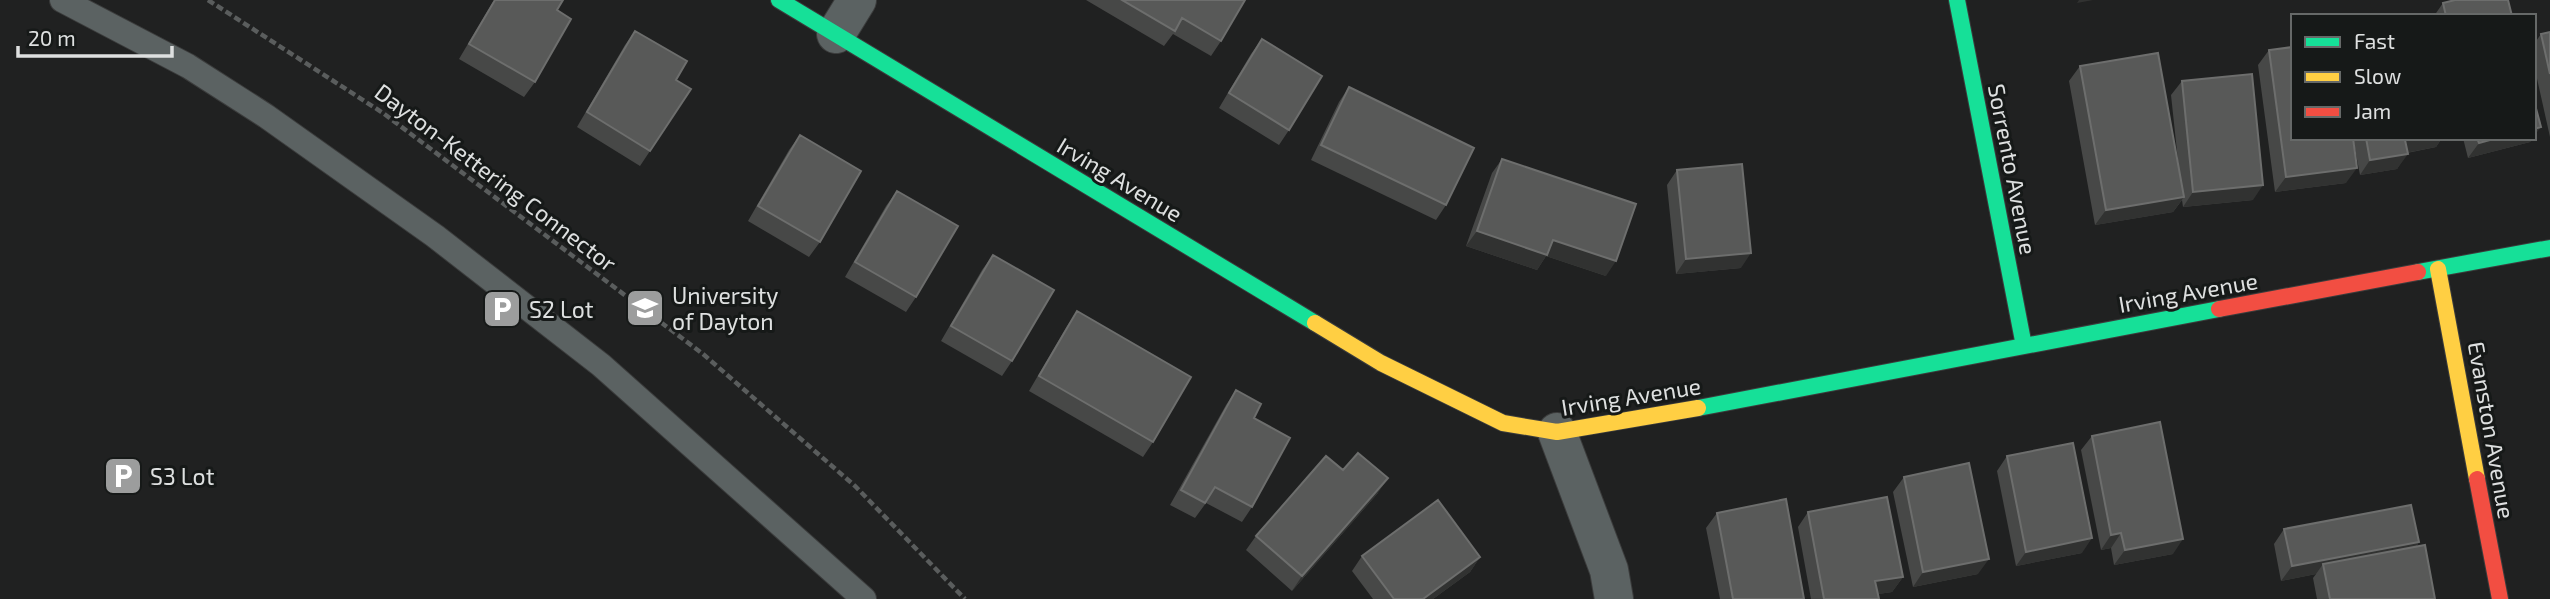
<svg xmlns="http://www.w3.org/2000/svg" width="2550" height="599" viewBox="0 0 2550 599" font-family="'Exo 2',sans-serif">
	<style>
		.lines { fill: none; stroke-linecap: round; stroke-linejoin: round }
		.lane-casing { stroke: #3b3c3c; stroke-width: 26 }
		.street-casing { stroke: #3b3c3c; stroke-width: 40 }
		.fast-casing { stroke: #3b3c3c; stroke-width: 18 }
		.slow-casing { stroke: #3b3c3c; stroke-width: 18 }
		.jam-casing { stroke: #3b3c3c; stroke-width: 18 }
		.path { stroke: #5a5d5d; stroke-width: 4.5; stroke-dasharray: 7 3.5; stroke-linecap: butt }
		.lane { stroke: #5b6262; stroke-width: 24 }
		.street { stroke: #5b6262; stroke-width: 38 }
		.fast { stroke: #16e098; stroke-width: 16 }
		.slow { stroke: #ffcf43; stroke-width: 16 }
		.jam { stroke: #f24e42; stroke-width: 16 }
		.wall { fill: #474847 }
		.shaded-wall { fill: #313231 }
		.building { fill: #585958; stroke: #6d6e6d; stroke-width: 2 }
		.labels { text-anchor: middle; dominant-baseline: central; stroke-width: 6; stroke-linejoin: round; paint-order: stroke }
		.street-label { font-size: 23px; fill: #dee0e0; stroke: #161918 }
		.poi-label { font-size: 23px; fill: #dee0e0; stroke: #161918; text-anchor: start }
	</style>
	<rect width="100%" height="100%" fill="#202121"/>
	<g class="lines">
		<defs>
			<path id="lane" d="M62,0L188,66L266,116L435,236L601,365L864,599"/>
			<path id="street" d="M836,34L857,0
				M1557,432L1609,570L1614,599"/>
			<path id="fast" d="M779,0L1315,323
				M1957,0L2024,346
				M2418,272L2550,248
				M1698,408L2219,309"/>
			<path id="slow" d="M2438,269L2477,479
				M1315,323L1381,363L1503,423L1557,432L1698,408"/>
			<path id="jam" d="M2219,309L2418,272
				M2477,479L2500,599"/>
		</defs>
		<!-- lane casing -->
		<use href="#lane" class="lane-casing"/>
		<!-- street casing -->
		<use href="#street" class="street-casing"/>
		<!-- fast casing -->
		<use href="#fast" class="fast-casing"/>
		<!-- slow casing -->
		<use href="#slow" class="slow-casing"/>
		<!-- jam casing -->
		<use href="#jam" class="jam-casing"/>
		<!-- path -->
		<path class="path" d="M208,0L383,113L703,354L855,486L965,599"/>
		<!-- lane -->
		<use href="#lane" class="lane"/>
		<!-- street -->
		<use href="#street" class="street"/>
		<!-- fast -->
		<use href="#fast" class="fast"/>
		<!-- slow -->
		<use href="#slow" class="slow"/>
		<!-- jam -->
		<use href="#jam" class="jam"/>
	</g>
	<!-- wall -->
	<path class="wall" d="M494,0H563L557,10L535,82L524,97L459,59Z
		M1086,0H1245L1221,41L1211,56L1173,34L1164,46Z
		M2443,3L2512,16H2434Z
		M635,31L676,80L650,151L640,166L577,127L625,45Z
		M2550,32V137L2534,65V44L2541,34Z
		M1262,39L1289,130L1279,145L1219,108L1251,54Z
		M2269,50L2293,138H2442L2436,147L2407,153L2397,169L2360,175L2353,138L2346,183L2275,192L2258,65Z
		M2080,66L2179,170L2171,95L2182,81L2253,200L2183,207L2182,200L2173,212L2095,225L2069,81Z
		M1349,87L1446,205L1436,220L1311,160L1339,102Z
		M800,135L820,242L809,257L748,221L789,150Z
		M2463,138H2533L2530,142L2468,158Z
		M1502,159L1606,276L1546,256L1537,270L1466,246L1492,173Z
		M1677,170L1741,268L1676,274L1667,185Z
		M897,191L916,297L906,312L845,277L886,206Z
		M993,255L1012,361L1002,376L941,341L982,270Z
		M1077,311L1153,442L1143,457L1029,391L1067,326Z
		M1236,390L1254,418L1252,507L1242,522L1206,503L1195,518L1170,505L1226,405Z
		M2092,436L2173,554L2114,565L2111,548L2101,550L2081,450Z
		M2007,456L2082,553L2016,566L1997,471Z
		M1343,470L1378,493L1292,591L1246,550L1256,536Z
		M1904,477L1978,574L1913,587L1893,492Z
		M1808,512L1903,577L1892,592L1878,594L1879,599H1811L1798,527Z
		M1717,513L1804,599H1720L1706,528Z
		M2284,529L2419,542L2416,547L2435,599H2317L2313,578L2316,574L2281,581L2274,544Z
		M1362,556L1480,557L1470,572L1433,599H1373L1352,571Z"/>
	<!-- shaded-wall -->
	<path class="shaded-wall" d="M2079,0H2093L2077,3Z
		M2541,127L2534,136V129Z
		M2415,138H2442L2436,147L2395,155L2405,140Z
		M2497,138H2533L2530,142L2468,158L2479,143Z
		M2408,154L2397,169L2360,175L2370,160Z
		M2357,168L2346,183L2275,192L2286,177Z
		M2263,185L2253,200L2183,207L2193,192Z
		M2184,197L2173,212L2095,225L2106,210Z
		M1477,231L1553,240L1616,261L1606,276L1546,256L1537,270L1466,246Z
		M1751,253L1741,268L1676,274L1686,259Z
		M1388,478L1378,493L1292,591L1302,576Z
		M2121,533L2111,548L2101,550L2111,535Z
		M2092,538L2082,553L2016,566L2026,552Z
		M2183,539L2173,554L2114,565L2125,550Z
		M2419,542L2408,557L2323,564L2316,574L2281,581L2292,566Z
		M1480,557L1470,572L1433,599H1423Z
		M1989,559L1978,574L1913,587L1923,572Z
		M1903,577L1892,592L1865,596L1875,581Z"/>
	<!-- building -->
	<path class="building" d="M495,0H563L557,10L571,19L535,82L469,44Z
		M1122,0H1245L1221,41L1182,18L1175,31Z
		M2455,0H2508L2512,16H2446L2443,3Z
		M635,31L687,61L676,80L691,89L650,151L587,112Z
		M2550,32V74L2541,34Z
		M1262,39L1322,76L1289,130L1229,93Z
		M2293,47V138H2353L2357,168L2286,177L2269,50Z
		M2158,53L2184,197L2106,210L2080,66Z
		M2252,74L2263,185L2193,192L2182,81Z
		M1349,87L1474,148L1446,205L1321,145Z
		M2534,101L2541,127L2534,129Z
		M800,135L861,171L820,242L758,206Z
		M2366,138H2415L2405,140L2408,154L2370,160Z
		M2477,138H2497L2479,143Z
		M1502,159L1636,204L1616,261L1553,240L1547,255L1477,231Z
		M1742,164L1751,253L1686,259L1677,170Z
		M897,191L958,226L916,297L855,262Z
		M993,255L1054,290L1012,361L951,326Z
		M1077,311L1191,377L1153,442L1039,376Z
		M1236,390L1261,404L1254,418L1290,438L1252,507L1215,487L1205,503L1181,490Z
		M2160,422L2183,539L2125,550L2121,533L2111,535L2092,436Z
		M2073,443L2092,538L2026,552L2007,456Z
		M1358,453L1388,478L1302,576L1256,536L1326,456L1343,470Z
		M1969,463L1989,559L1923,572L1904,477Z
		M1887,497L1903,577L1875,581L1879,599H1824L1808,512Z
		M1786,499L1804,599H1733L1717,513Z
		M1438,500L1480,557L1423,599H1394L1362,556Z
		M2411,505L2419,542L2292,566L2284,529Z
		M2425,545L2435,599H2330L2323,564Z"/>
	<!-- icons -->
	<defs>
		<symbol id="university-square" viewBox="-11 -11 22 22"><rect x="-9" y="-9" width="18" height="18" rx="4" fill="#9c9d9d" stroke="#161918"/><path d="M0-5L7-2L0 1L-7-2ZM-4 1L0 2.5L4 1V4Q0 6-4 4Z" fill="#fff"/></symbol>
		<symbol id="parking-square" viewBox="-11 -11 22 22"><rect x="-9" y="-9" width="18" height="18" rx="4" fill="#9c9d9d" stroke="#161918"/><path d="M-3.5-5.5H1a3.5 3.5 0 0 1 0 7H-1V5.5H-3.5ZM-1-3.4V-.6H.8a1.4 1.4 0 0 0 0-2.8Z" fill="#fff"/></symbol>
	</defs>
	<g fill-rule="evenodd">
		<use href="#university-square" x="623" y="286" width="44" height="44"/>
		<use href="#parking-square" x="480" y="287" width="44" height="44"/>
		<use href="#parking-square" x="101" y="454" width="44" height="44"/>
	</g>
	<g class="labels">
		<!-- street labels -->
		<g class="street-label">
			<text transform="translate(2013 169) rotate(79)">Sorrento Avenue</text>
			<text transform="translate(496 177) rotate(37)">Dayton-Kettering Connector</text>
			<text transform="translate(1120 179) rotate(31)">Irving Avenue</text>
			<text transform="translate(2188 292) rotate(-10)">Irving Avenue</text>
			<text transform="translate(1631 396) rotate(-9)">Irving Avenue</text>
			<text transform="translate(2492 430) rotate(80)">Evanston Avenue</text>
		</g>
		<!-- poi labels -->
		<g class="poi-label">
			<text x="672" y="295">University<tspan x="672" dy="26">of Dayton</tspan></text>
			<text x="529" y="309">S2 Lot</text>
			<text x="150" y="476">S3 Lot</text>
		</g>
	</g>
	<!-- legend -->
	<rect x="2291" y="14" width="245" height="126" fill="#161918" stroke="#666968" stroke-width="2"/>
	<rect x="2305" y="37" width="35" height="10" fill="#16e098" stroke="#666968" stroke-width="2"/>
	<text x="2354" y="49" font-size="21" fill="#dee0e0">Fast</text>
	<rect x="2305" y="72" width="35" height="10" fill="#ffcf43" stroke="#666968" stroke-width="2"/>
	<text x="2354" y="84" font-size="21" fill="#dee0e0">Slow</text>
	<rect x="2305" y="107" width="35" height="10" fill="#f24e42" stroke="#666968" stroke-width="2"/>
	<text x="2354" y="119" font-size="21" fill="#dee0e0">Jam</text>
	<!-- scale -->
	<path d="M18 46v10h154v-10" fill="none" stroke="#dee0e0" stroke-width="3.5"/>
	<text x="28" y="46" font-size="21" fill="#dee0e0" stroke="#161918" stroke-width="5" paint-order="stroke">20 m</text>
</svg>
